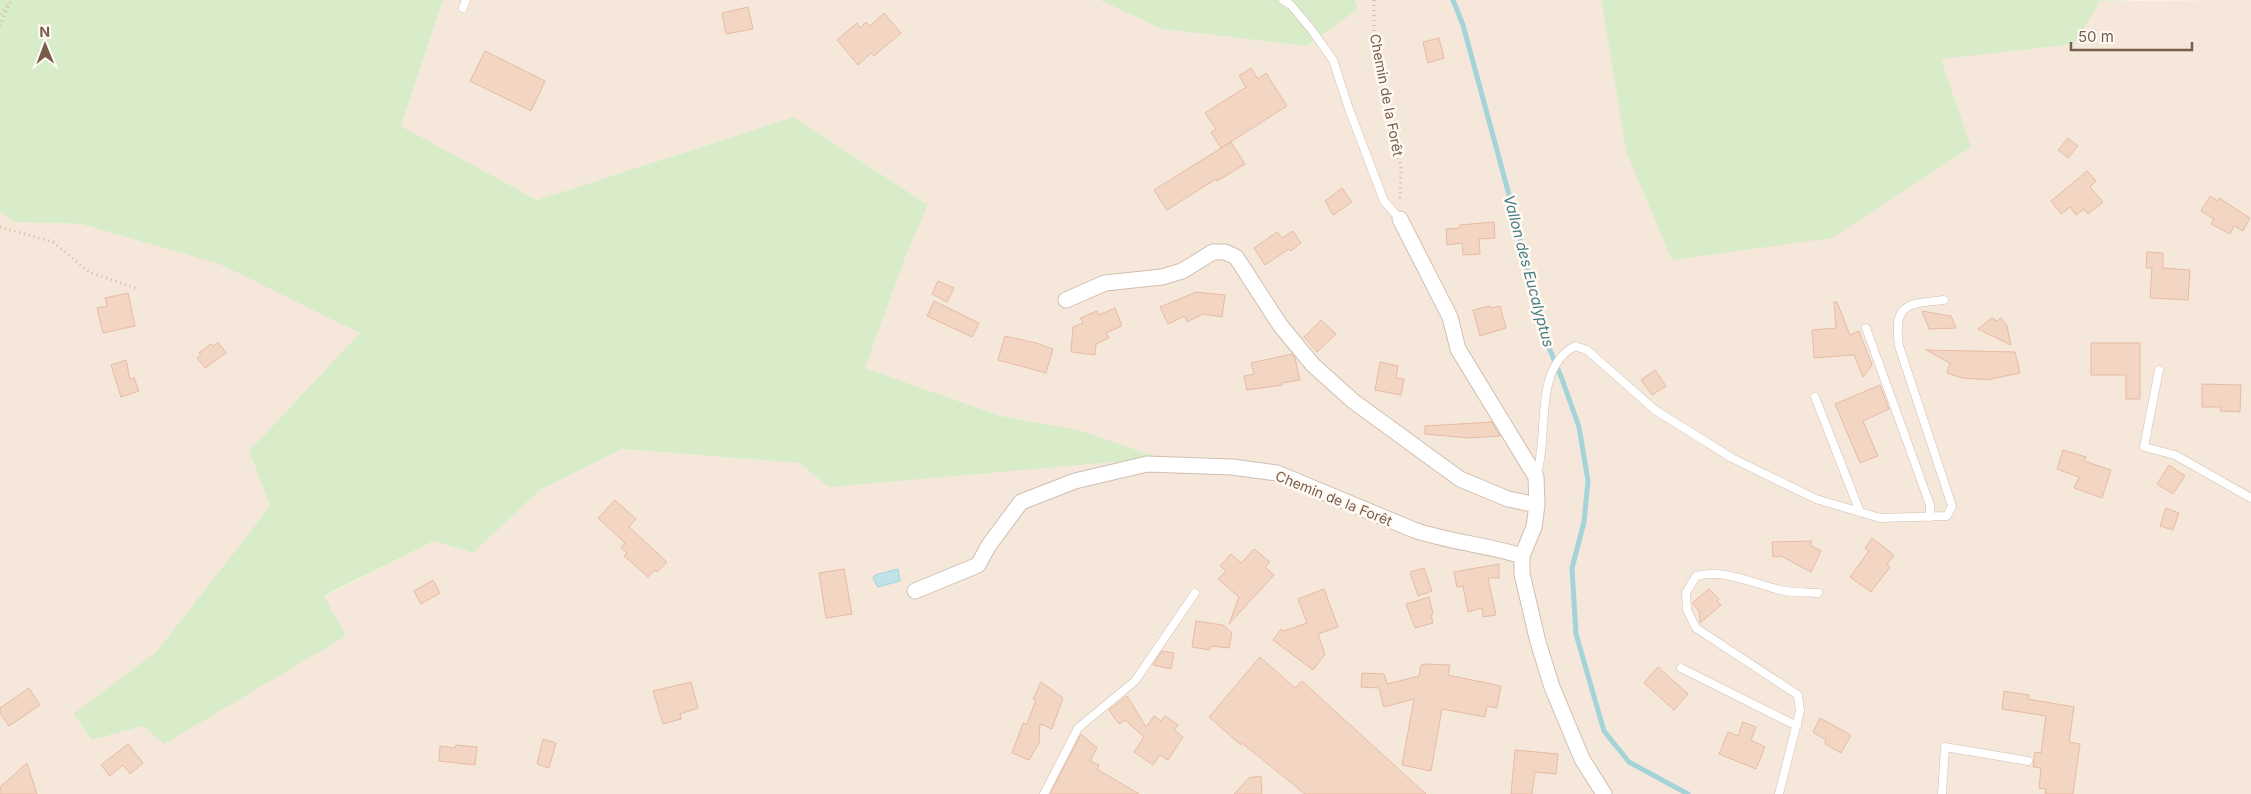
<svg xmlns="http://www.w3.org/2000/svg" width="2251" height="794" viewBox="0 0 2251 794" font-family="Inter,sans-serif">
	<style>
		.residential { fill: #f5e8da }
		.green { fill: #d8ecc9 }
		.water { fill: #bfe3e8; stroke: #a5d3da }
		.lines { fill: none; stroke-linecap: round; stroke-linejoin: round }
		.stream { stroke: #a5d3da; stroke-width: 5 }
		.building { fill: #f3d5c3; stroke: #e6bba3 }
		.lane-casing { stroke: #d1beb0; stroke-width: 9 }
		.street-casing { stroke: #d1beb0; stroke-width: 17 }
		.path { stroke: #d9b8a5; stroke-width: 3; stroke-dasharray: 1 4; stroke-linecap: butt }
		.lane { stroke: #fff; stroke-width: 8 }
		.street { stroke: #fff; stroke-width: 15 }
		.labels { text-anchor: middle; dominant-baseline: central; stroke-width: 5; stroke-linejoin: round; paint-order: stroke }
		.street-label { font-size: 14px; fill: #7a5c4d; stroke: #fffaf3 }
		.water-label { font-size: 15px; font-style: italic; fill: #437c86; stroke: #fffaf3 }
	</style>
	<rect width="100%" height="100%" fill="#fdf6ec"/>
	<!-- residential -->
	<path class="residential" d="M443,0H1099L1162,29L1307,46L1358,9L1355,0H1601L1626,151L1941,58L2075,44L2100,1L2251,0V794H0V212L14,222L81,224L219,264L361,333L249,451L270,506L157,651L73,714L92,740L143,726L346,636L324,597L434,541L473,553L540,490L622,449L799,463L829,487L1078,430L1001,416L865,368L905,258L928,205L794,117L537,200L401,126Z"/>
	<!-- green -->
	<path class="green" d="M0,0H443L401,126L537,200L794,117L928,205L905,258L865,368L1001,416L1078,430L1160,458L829,487L799,463L622,449L540,490L473,553L434,541L324,596L346,636L164,744L143,726L92,740L73,714L157,651L270,506L249,451L360,333L219,264L81,224L14,222L0,212Z
		M1099,0H1355L1358,9L1307,46L1162,29Z
		M1601,0H2136L2100,1L2075,44L1941,59L1971,147L1832,238L1672,260L1626,151Z"/>
	<!-- water -->
	<path class="water" d="M898,569L900,581L878,587L873,578L875,575Z"/>
	<g class="lines">
		<!-- stream -->
		<path class="stream" d="M1453,0L1463,25L1511,202L1543,333L1562,379L1579,427L1588,481L1584,522L1572,568L1576,634L1604,731L1629,762L1688,794"/>
	</g>
	<!-- building -->
	<path class="building" d="M748,7L753,29L726,34L722,13Z
		M884,13L901,33L874,56L871,53L858,65L837,40L857,23L860,28L866,22L870,26Z
		M1439,38L1444,58L1428,63L1423,42Z
		M485,51L545,81L531,111L470,81Z
		M1251,68L1258,79L1266,73L1287,106L1221,148L1211,132L1216,129L1205,113L1246,87L1239,76Z
		M2068,138L2078,146L2068,158L2058,150Z
		M1231,142L1245,164L1217,181L1216,179L1167,210L1154,190Z
		M2087,171L2096,181L2090,187L2103,202L2088,214L2084,209L2076,215L2070,207L2061,214L2051,201Z
		M1342,188L1352,202L1333,215L1325,201Z
		M2210,196L2218,201L2219,198L2250,218L2243,231L2234,226L2230,234L2211,224L2214,219L2201,211Z
		M1494,222L1495,238L1479,239L1480,254L1463,255L1462,243L1447,245L1446,229L1460,228V225Z
		M1293,231L1301,243L1291,251L1289,249L1265,265L1254,248L1277,232L1282,238Z
		M2147,252L2163,253V268L2190,270L2188,300L2150,298L2152,268H2146Z
		M938,281L954,288L947,302L932,294Z
		M1196,292L1225,295L1222,317L1203,314L1187,322L1185,316L1168,324L1160,307Z
		M128,293L135,326L103,333L97,308L107,306L105,298Z
		M934,301L979,323L972,337L927,316Z
		M1834,302H1837L1850,335L1859,331L1872,365L1863,377L1854,355L1814,358L1812,330L1836,328Z
		M1490,306L1491,308L1500,306L1506,328L1480,336L1473,310Z
		M1115,308L1122,326L1106,333L1109,338L1096,344L1095,355L1071,352L1073,327L1083,323L1080,318L1097,311L1099,315Z
		M1922,311L1951,316L1956,328L1929,329Z
		M1992,318L1997,321L2001,318L2007,326L2011,345L1978,329Z
		M1321,320L1336,334L1317,352L1304,337Z
		M1005,336L1036,343L1053,349L1046,373L998,360Z
		M218,342L226,353L205,368L197,358L201,355L199,353L211,344L213,346Z
		M2091,343H2140V399H2126V375H2091Z
		M1926,350L2015,352L2020,373L1991,379V380L1962,378L1947,373L1950,363Z
		M1292,354L1295,358L1300,380L1282,383L1283,385L1247,390L1244,376L1254,374L1251,363Z
		M126,360L130,379L134,378L139,391L121,397L111,365Z
		M1380,362L1398,366L1396,378L1404,379L1401,395L1375,390Z
		M1655,370L1666,386L1652,395L1641,380Z
		M2202,384L2241,385L2240,412L2220,411L2221,407H2202Z
		M1880,385L1889,409L1863,421L1878,456L1860,463L1835,404Z
		M1492,422L1500,436L1469,438L1425,434V426Z
		M2063,450L2086,457L2084,461L2111,470L2102,498L2074,488L2079,477L2057,469Z
		M2169,465L2185,476L2173,494L2157,484Z
		M615,500L636,519L629,527L667,562L657,572L655,570L648,577L624,556L627,553L621,548L625,543L598,518Z
		M2166,508L2179,513L2173,530L2160,526Z
		M1872,538L1894,555L1887,565L1890,567L1871,592L1850,577L1869,551L1865,548Z
		M1812,541L1810,545L1821,551L1811,572L1781,556L1773,557L1772,542Z
		M1254,549L1270,562L1265,567L1274,575L1229,624L1239,597L1218,579L1226,571L1220,566L1231,554L1241,563Z
		M1499,564V578H1488L1496,615L1483,617L1482,608L1468,612L1463,586L1457,587L1454,572Z
		M1424,568L1432,591L1418,596L1410,572Z
		M844,569L852,614L826,618L819,573Z
		M433,580L440,593L421,604L414,591Z
		M1324,589L1338,627L1318,634L1325,654L1313,670L1273,640L1281,629L1284,631L1307,623L1298,599Z
		M1709,589L1719,599L1717,601L1721,605L1700,623L1699,611L1692,603Z
		M1429,597L1433,614L1431,615L1433,623L1415,628L1406,604Z
		M1196,621L1223,625L1232,633L1229,648L1211,646L1210,650L1192,647Z
		M1162,651L1174,653L1171,669L1153,665Z
		M1260,657L1295,688L1302,681L1426,794H1305L1242,743L1241,745L1209,717Z
		M1425,664L1450,665L1448,675L1501,686L1497,708L1487,706L1485,717L1442,709L1431,771L1402,765L1414,699L1384,707L1379,688L1361,687L1362,673L1384,674L1387,684L1419,676L1421,665Z
		M1658,667L1688,694L1674,710L1644,683Z
		M691,682L698,708L680,714L681,719L663,724L653,691Z
		M1041,682L1063,698L1052,729L1040,724L1039,743L1029,760L1012,753L1023,723L1027,724L1036,700L1033,699Z
		M29,688L40,705L9,726L0,713V708Z
		M2004,691L2029,695L2028,699L2074,707L2069,742L2080,744L2073,794H2045L2046,789L2039,788L2041,768L2033,767L2035,752L2041,753L2046,716L2002,709Z
		M1127,696L1146,727L1154,716L1161,721L1165,716L1178,725L1174,730L1183,737L1168,760L1160,755L1153,765L1134,752L1144,737L1125,720L1119,724L1109,710Z
		M1820,718L1851,735L1841,753L1825,744L1826,740L1813,732Z
		M1743,722L1756,727L1751,740L1765,747L1756,769L1719,754L1728,732L1738,736Z
		M1081,734L1097,748L1090,761L1099,765L1097,769L1139,794H1050Z
		M543,739L556,743L549,768L537,764Z
		M128,744L143,763L130,774L123,765L110,776L101,765Z
		M456,745L477,747L475,765L439,761L440,746L455,748Z
		M1515,750L1558,754L1556,774L1535,772L1532,794H1511Z
		M27,763L37,794H0V787Z
		M1261,776L1262,794H1234L1249,778Z"/>
	<g class="lines">
		<defs>
			<path id="lane" d="M1283,0L1291,5L1311,29L1333,60L1349,109L1384,201L1400,219
				M463,8L466,0
				M1866,328L1930,505V517
				M2159,370L2144,447L2175,455L2251,498
				M1815,397L1860,512
				M1536,476C1550,436 1532,369 1575,346L1587,350L1655,410L1732,458L1816,499L1880,518L1947,516L1952,506L1899,346C1893,303 1907,304 1944,300
				M1681,668L1797,726
				M1044,794L1078,728L1135,681L1195,593
				M1779,794L1800,711L1798,695L1696,628L1687,610L1686,593L1696,576C1725,569 1752,583 1780,590C1792,593 1806,592 1818,593
				M1942,794L1945,747L2028,761"/>
			<path id="street" d="M1400,219L1450,317L1458,349L1536,477L1537,505L1534,527L1522,556V574L1538,642L1552,687L1582,759L1604,794
				M1066,300L1105,283L1162,277L1182,271L1213,252H1225L1236,257L1280,325L1313,365L1353,401L1460,479L1508,499L1537,505
				M915,591L978,565L989,545L1021,502L1075,481L1147,464L1232,467L1277,473L1414,530C1449,542 1487,545 1522,556"/>
		</defs>
		<!-- lane casing -->
		<use href="#lane" class="lane-casing"/>
		<!-- street casing -->
		<use href="#street" class="street-casing"/>
		<!-- path -->
		<path class="path" d="M1374,0V36L1384,93L1401,167L1400,201
			M0,14L8,5
			M0,26L11,0
			M0,227L53,242L89,272L138,289"/>
		<!-- lane -->
		<use href="#lane" class="lane"/>
		<!-- street -->
		<use href="#street" class="street"/>
	</g>
	<g class="labels">
		<!-- street labels -->
		<g class="street-label">
			<text transform="translate(1387 95) rotate(79)">Chemin de la Forêt</text>
			<text transform="translate(1334 498) rotate(22)">Chemin de la Forêt</text>
		</g>
		<!-- water labels -->
		<g class="water-label">
			<text transform="translate(1529 271) rotate(75)">Vallon des Eucalyptus</text>
		</g>
	</g>
	<!-- north arrow -->
	<g transform="translate(45 45) rotate(359)" stroke="#fffaf3" stroke-width="4" paint-order="stroke">
	<path d="M0-4L9 19L0 12L-9 19Z" fill="#7a5c4d"/>
	<text y="-8" font-size="14" font-weight="bold" text-anchor="middle" fill="#7a5c4d">N</text>
	</g>
	<!-- scale -->
	<path d="M2071 42v8h121v-8" fill="none" stroke="#7a5c4d" stroke-width="2.5"/>
	<text x="2078" y="42" font-size="15" fill="#7a5c4d" stroke="#fffaf3" stroke-width="4" paint-order="stroke">50 m</text>
</svg>
